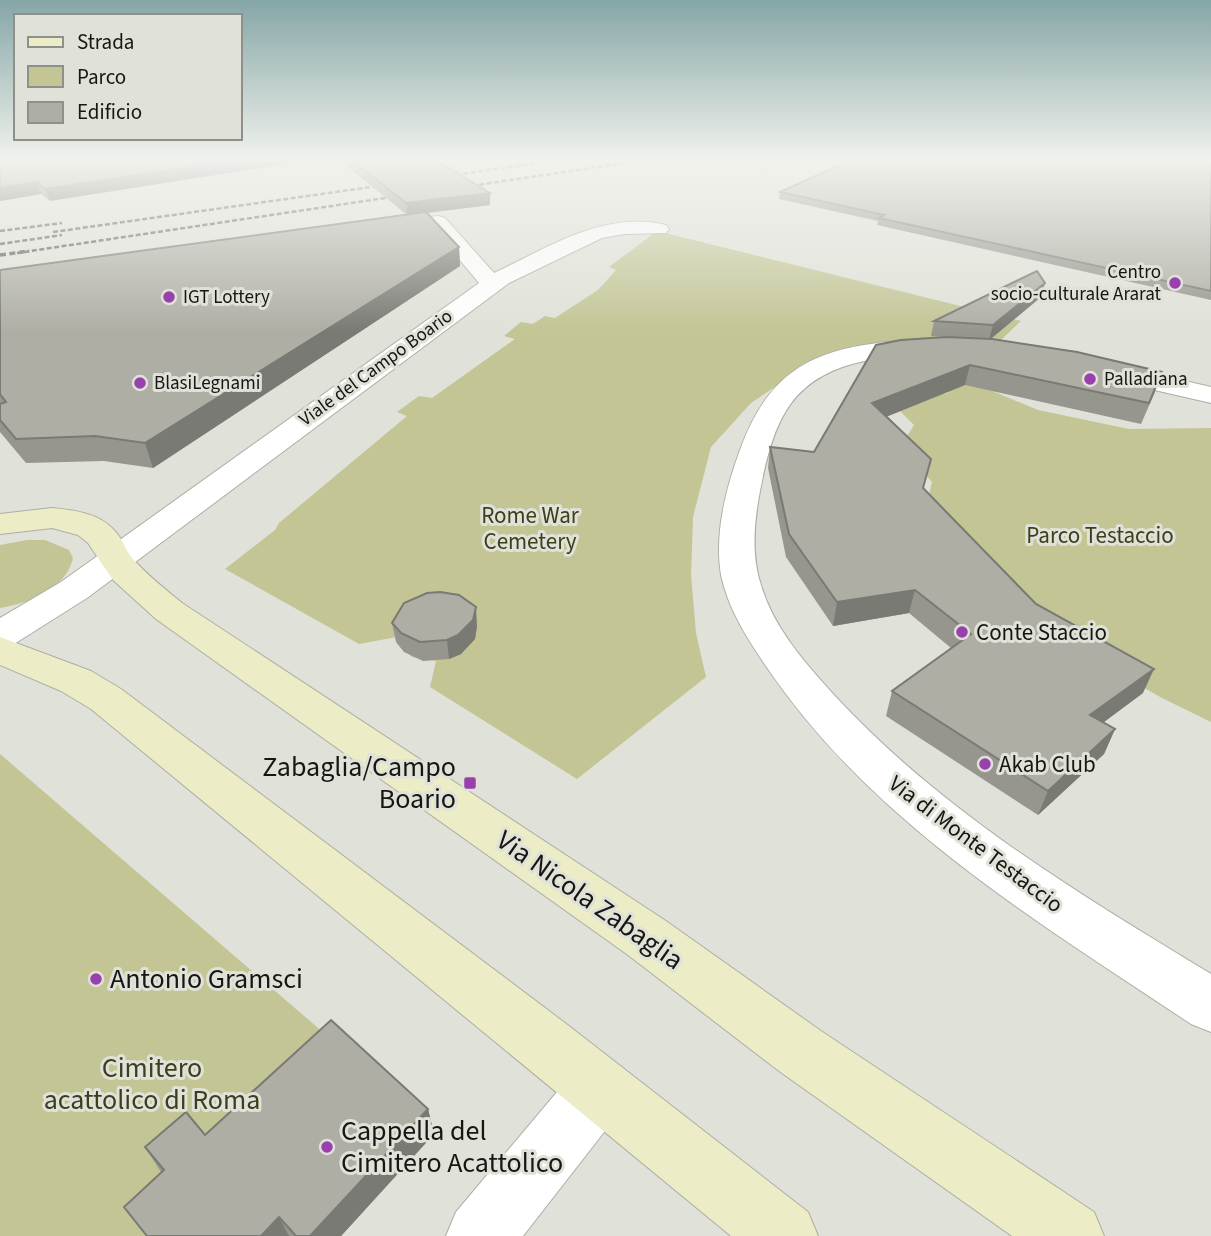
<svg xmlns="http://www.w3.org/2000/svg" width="1211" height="1236" viewBox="0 0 1211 1236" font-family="'Source Sans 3',sans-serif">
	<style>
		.green { fill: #c3c595 }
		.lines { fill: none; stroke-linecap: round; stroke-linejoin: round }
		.street-casing { stroke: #adaea5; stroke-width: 2 }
		.secondary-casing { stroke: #adaea5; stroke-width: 2 }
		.street { fill: #fff; fill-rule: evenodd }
		.secondary { fill: #ececc6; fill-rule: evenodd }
		.rail-far1 { stroke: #5a5a55; stroke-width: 2.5; stroke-dasharray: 5 2.5; stroke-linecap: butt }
		.rail { stroke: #5a5a55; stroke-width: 3.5; stroke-dasharray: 6 3.5; stroke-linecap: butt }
		.wall { fill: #96968e }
		.shaded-wall { fill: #7a7a74 }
		.building { fill: #aeaea5; stroke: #7a7a74; stroke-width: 2 }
		.poi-dot { fill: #9841ad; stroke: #e0e1d8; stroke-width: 2.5 }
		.labels { text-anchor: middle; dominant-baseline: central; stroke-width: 6; stroke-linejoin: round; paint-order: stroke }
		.far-poi-label { font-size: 19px; fill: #161613; stroke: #e0e1d8; text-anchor: start }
		.far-street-label { font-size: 19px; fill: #161613; stroke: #e0e1d8 }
		.park-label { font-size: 23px; fill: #3d3e1b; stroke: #e0e1d8 }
		.poi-label { font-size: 23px; fill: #161613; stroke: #e0e1d8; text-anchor: start }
		.street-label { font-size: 23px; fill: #161613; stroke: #e0e1d8 }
		.near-poi-label { font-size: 28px; fill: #161613; stroke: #e0e1d8; text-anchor: start }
		.near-street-label { font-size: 28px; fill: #161613; stroke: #e0e1d8 }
		.near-park-label { font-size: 28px; fill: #3d3e1b; stroke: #e0e1d8 }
	</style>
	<rect width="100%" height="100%" fill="#e0e1d8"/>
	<!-- green -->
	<path class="green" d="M657,231L1021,321L1000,341L949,338L791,376L751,403L711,447L693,517L691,575L696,633L706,677L577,779L430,687L436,661L412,657L398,645L397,637L359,644L225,569L275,530L279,523L407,416L397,412L419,396L432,398L515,339L504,336L521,322L533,324L545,316L555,318L598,290L616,270L609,267Z
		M954,375L1038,410L1129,429L1211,428V722L1162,698L1037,627L924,515L932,482L901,446L914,425L896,407L908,400L948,393Z
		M27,540H45L69,550L73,558C66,589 29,603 0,608V545Z
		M0,754L339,1046L434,1134L341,1236H0Z"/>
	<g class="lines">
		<defs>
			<path id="street" d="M438,216L445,218L494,273C547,248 605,210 666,225L669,229L666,233L624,234L602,238L509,283L87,598L14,644L0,648V618L61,582L479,283L433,228L383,234L376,232L373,228L376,224L383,222Z
				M923,339L932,342L936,347L932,352C912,357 890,357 869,360C791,375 774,419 760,491C754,522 751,555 761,585C773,627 805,663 834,695C941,811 1076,892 1211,974V1032L1191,1024C1038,922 873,823 768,669C748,640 728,609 721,575C714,534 726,488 740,450C774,356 831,345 923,339Z
				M1107,363L1211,387V403L1098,377L1094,371L1098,365Z
				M600,1058L622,1067L630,1088L622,1109L523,1236H446L456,1212L578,1067Z"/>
			<path id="secondary" d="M52,508C73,510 99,513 114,530C122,538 125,549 132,558C147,575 165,589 182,603L666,921L821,1031L1094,1212L1104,1236H1012L779,1071L628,955L156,619L113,580L88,543L78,535L52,528L0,534V514Z
				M0,637L91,671L121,689L569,1026L808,1212L818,1236H731L91,709L61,691L0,665Z"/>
		</defs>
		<!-- street casing -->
		<use href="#street" class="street-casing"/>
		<!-- secondary casing -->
		<use href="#secondary" class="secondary-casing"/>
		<!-- street -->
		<use href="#street" class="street"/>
		<!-- secondary -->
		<use href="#secondary" class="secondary"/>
		<!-- rail-far1 -->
		<path class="rail-far1" d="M441,177L565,159
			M457,188L651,159
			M0,231L62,223
			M53,232L392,184
			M0,244L62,235
			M17,253L405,195"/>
		<!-- rail -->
		<path class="rail" d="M0,255L29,251"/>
	</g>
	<!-- wall -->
	<path class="wall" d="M68,159L50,201L41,194L0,201V167Z
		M338,159H434L490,205L427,213L459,247L460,266L153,468L104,461L26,463L0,432V270L406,214Z
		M1211,159V300L877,225L878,221L779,199L780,192Z
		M1041,297L991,339L1155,392L1141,424L965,385L886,417L924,489L1036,604L1143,693L1103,722L1115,729L1104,754L1038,815L886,716L892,691L951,648L909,613L833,626L786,557L768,468L770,447L814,452L950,337L931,336L934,321Z
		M392,623L477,626L475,639L461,654L449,659L423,661L404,652L396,642Z
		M428,1109L434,1134L341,1236H146L124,1207L161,1172L145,1147L205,1135Z"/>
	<!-- shaded-wall -->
	<path class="shaded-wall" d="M0,159H34L0,163Z
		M242,159H318L50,201L45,189Z
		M37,182L41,194L0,201V188Z
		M490,193V205L408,215L406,203Z
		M459,247L460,266L153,468L145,443Z
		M1045,283L1041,297L989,340L993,325Z
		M970,365L965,385L868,424L872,403Z
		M915,590L909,613L833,626L837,602Z
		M476,607L477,626L475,639L461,654L449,659L447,640Z
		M1154,669L1143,693L1080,740L1090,715Z
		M1115,729L1104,754L1038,815L1048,791Z
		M428,1109L434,1134L341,1236H310Z
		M279,1217L289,1236H261Z"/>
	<!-- building -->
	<path class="building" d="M68,159H242L45,189L37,182L0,188V166Z
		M350,159H434L490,193L406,203Z
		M853,159H1211V291L879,218L884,215L780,192Z
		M426,212L459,247L145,443L95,436L16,439L0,420V404L6,402L0,394V270Z
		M1037,271L1045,283L993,325L934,321Z
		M946,337L992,339L1077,352L1162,372L1149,403L970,365L872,403L931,459L923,488L1036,604L1154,669L1090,715L1115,729L1048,791L892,691L971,634L915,590L837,602L789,534L770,447L814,452L876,345L901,340Z
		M440,592L459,595L476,607L473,620L458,635L447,640L420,642L401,633L392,623L404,603L427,593Z
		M331,1020L428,1109L310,1236H296L279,1217L261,1236H147L124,1207L164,1170L145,1147L186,1112L205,1135Z"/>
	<!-- sky -->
	<linearGradient id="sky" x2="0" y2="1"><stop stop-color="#85a6a6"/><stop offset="0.48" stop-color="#f1f2ed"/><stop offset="1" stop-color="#f1f2ed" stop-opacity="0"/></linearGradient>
	<rect width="1211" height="332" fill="url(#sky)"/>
	<!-- markers -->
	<g class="poi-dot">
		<circle cx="1175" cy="283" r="7"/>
		<circle cx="169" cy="297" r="7"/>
		<circle cx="1090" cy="379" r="7"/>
		<circle cx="140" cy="383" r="7"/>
		<circle cx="962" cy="632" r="7"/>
		<circle cx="985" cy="764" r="7"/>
		<rect x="463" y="776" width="14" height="14" rx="3.5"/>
		<circle cx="96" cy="979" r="7"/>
		<circle cx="327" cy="1147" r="7"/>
	</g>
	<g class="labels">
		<!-- far-poi labels -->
		<g class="far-poi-label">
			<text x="1161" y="272" text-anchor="end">Centro<tspan x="1161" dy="22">socio-culturale Ararat</tspan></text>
			<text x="183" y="297">IGT Lottery</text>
			<text x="1104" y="379">Palladiana</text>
			<text x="154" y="383">BlasiLegnami</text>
		</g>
		<!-- far-street labels -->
		<g class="far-street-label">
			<text transform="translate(376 368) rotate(-36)">Viale del Campo Boario</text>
		</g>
		<!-- park labels -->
		<g class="park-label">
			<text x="530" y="515">Rome War<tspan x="530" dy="26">Cemetery</tspan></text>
			<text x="1100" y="535">Parco Testaccio</text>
		</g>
		<!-- poi labels -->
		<g class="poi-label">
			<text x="976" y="632">Conte Staccio</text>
			<text x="999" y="764">Akab Club</text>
		</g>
		<!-- street labels -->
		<g class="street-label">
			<text transform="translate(976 844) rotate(37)">Via di Monte Testaccio</text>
		</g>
		<!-- near-poi labels -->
		<g class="near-poi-label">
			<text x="456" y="767" text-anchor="end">Zabaglia/Campo<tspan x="456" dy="32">Boario</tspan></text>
			<text x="110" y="979">Antonio Gramsci</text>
			<text x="341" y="1131">Cappella del<tspan x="341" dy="32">Cimitero Acattolico</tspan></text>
		</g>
		<!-- near-street labels -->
		<g class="near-street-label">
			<text transform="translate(590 900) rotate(35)">Via Nicola Zabaglia</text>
		</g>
		<!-- near-park labels -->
		<g class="near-park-label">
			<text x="152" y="1068">Cimitero<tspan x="152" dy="32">acattolico di Roma</tspan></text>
		</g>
	</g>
	<!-- legend -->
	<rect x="14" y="14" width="228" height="126" fill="#e0e1d8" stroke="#8f9089" stroke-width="2"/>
	<rect x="28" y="37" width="35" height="10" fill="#ececc6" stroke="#8f9089" stroke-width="2"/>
	<text x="77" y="49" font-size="21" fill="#161613">Strada</text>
	<rect x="28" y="66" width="35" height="21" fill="#c3c595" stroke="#8f9089" stroke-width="2"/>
	<text x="77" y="84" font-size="21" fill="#161613">Parco</text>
	<rect x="28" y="102" width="35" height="21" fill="#aeaea5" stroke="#8f9089" stroke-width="2"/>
	<text x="77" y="119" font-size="21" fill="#161613">Edificio</text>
</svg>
